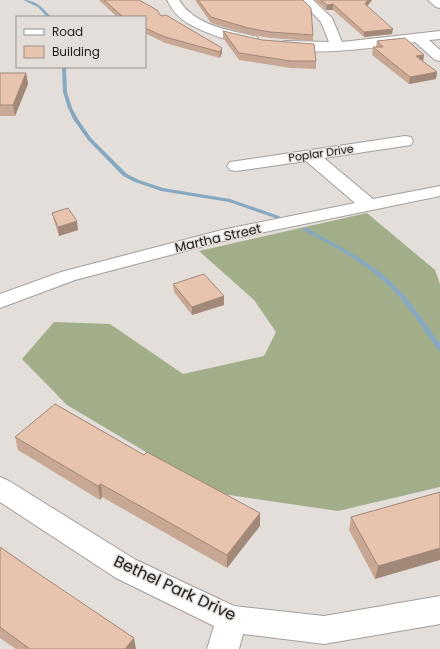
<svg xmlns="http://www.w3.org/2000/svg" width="440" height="649" viewBox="0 0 440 649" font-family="Poppins,sans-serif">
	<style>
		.forest { fill: #a2ae8a }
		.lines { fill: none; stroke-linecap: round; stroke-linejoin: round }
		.stream { fill: #86a9c1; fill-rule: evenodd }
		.minor-casing { stroke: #a39e9a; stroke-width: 2 }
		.minor { fill: #fff; fill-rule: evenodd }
		.wall { fill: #c8a895 }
		.shaded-wall { fill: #a28879 }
		.building { fill: #e8c3ad; stroke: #a28879 }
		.labels { text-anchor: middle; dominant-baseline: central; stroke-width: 3; stroke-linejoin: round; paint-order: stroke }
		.far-street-label { font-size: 11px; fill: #22201e; stroke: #e3ded9 }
		.street-label { font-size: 13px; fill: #22201e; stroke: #e3ded9 }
		.near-street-label { font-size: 16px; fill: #22201e; stroke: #e3ded9 }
	</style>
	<rect width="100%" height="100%" fill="#e3ded9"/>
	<!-- forest -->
	<path class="forest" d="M367,213L435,270L440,284V487L338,511L215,493L67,405L22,359L54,322L110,324L183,374L264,356L276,332L254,300L199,251Z"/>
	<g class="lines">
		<!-- stream -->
		<path class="stream" d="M23,0C36,0 43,8 51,17H47L38,7Z
			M62,67H66L67,92L72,108L78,119L91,138L127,174L139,180L163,188L230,199L279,216L280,217L279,218H275L229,202L161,191L135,182L123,176L88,140L73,119L68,108L63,92Z
			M305,227L355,255L377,270L388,279L404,295L421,317L440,344V351L438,350C424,331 411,309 394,291C368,265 336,247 303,230L302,229Z"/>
		<defs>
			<path id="minor" d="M167,0H179C195,26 229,30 257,37L259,40L257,43C240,47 196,30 183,20C175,14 171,7 167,0Z
				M300,0H313L332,18L342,42L440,31V39L429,40L440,50V61L435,60L415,42C377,47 317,57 281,48L279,45L281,42L286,41L329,42L321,22Z
				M428,0H440V8L436,7Z
				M405,136L411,137L413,141L411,145L324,158L373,199L440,186V196L231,239L75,280L0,308V294L61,272L222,230L355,203L306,161L236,171L230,170L227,166L230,162Z
				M0,477L9,481L136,560L234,606L324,616L440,596V624L324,644L243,634L239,649H207L214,626L116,578L0,502Z"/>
		</defs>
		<!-- minor casing -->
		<use href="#minor" class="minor-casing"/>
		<!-- minor -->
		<use href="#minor" class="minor"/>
	</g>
	<!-- wall -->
	<path class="wall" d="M99,0H139L161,16L222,53L220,58L165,43L145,33V17H117Z
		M195,0H303L313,35V41L270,38L247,34L211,23Z
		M315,0H372L367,6L392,34L364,37L333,10H326Z
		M223,31L316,61V69L291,68L239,60L223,38Z
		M377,41L423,62L437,72L436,79L409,84L372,55L373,47H376Z
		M0,73H26L28,84L15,116H0Z
		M52,213L78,230L59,236L54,221Z
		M173,284L224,296V305L192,315L174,292Z
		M15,437L144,455L260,513V526L227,568L102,497L100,500L18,450Z
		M440,492L375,579L349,530L351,517Z
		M0,547L136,649H16L0,638Z"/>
	<!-- shaded-wall -->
	<path class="shaded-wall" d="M368,0H372L364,10L365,4Z
		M333,4V10H326L327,5Z
		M393,29L392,34L364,37V32Z
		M222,48V53L220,58V52Z
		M424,55L423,62L416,56Z
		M437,72L436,79L409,84L410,77Z
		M26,73L28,84L15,116L13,105Z
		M77,221L78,230L59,236L58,227Z
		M224,296V305L192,315V307Z
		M101,484L102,497L100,500L98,486Z
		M260,513V526L227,568V555Z
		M440,548V560L375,579L378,566Z
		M134,638L136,649H125Z"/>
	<!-- building -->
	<path class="building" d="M104,0H139L157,10L161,16L166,15L222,48L220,52L165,37L145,28V17H123Z
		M198,0H303L311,8L313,35L270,32L248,28L211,17Z
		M321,0H368L365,4L393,29L364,32L333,4L327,5Z
		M223,31L262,40L314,44L316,61H291L239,53Z
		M405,38L424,55L416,56L437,72L410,77L373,47H383L377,41Z
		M0,73H26L13,105H0Z
		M68,208L77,221L58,227L52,213Z
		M204,274L224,296L192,307L173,284Z
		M55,404L144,455L147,452L260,513L227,555L101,484L98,486L15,437Z
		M440,492V548L378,566L351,517Z
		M0,547L36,572L134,638L125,649H30L0,627Z"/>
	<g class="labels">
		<!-- far-street labels -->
		<g class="far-street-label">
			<text transform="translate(321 153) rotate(-8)">Poplar Drive</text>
		</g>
		<!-- street labels -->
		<g class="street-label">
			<text transform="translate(218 238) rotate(-13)">Martha Street</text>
		</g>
		<!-- near-street labels -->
		<g class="near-street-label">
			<text transform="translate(175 588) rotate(25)">Bethel Park Drive</text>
		</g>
	</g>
	<!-- legend -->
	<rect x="16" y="16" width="130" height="52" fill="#e3ded9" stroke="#96928e"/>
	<rect x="24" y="29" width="20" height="6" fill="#ffffff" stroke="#96928e"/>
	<text x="52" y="36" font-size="12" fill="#22201e">Road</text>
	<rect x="24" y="46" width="20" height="12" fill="#e8c3ad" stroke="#96928e"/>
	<text x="52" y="56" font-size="12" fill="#22201e">Building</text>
</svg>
